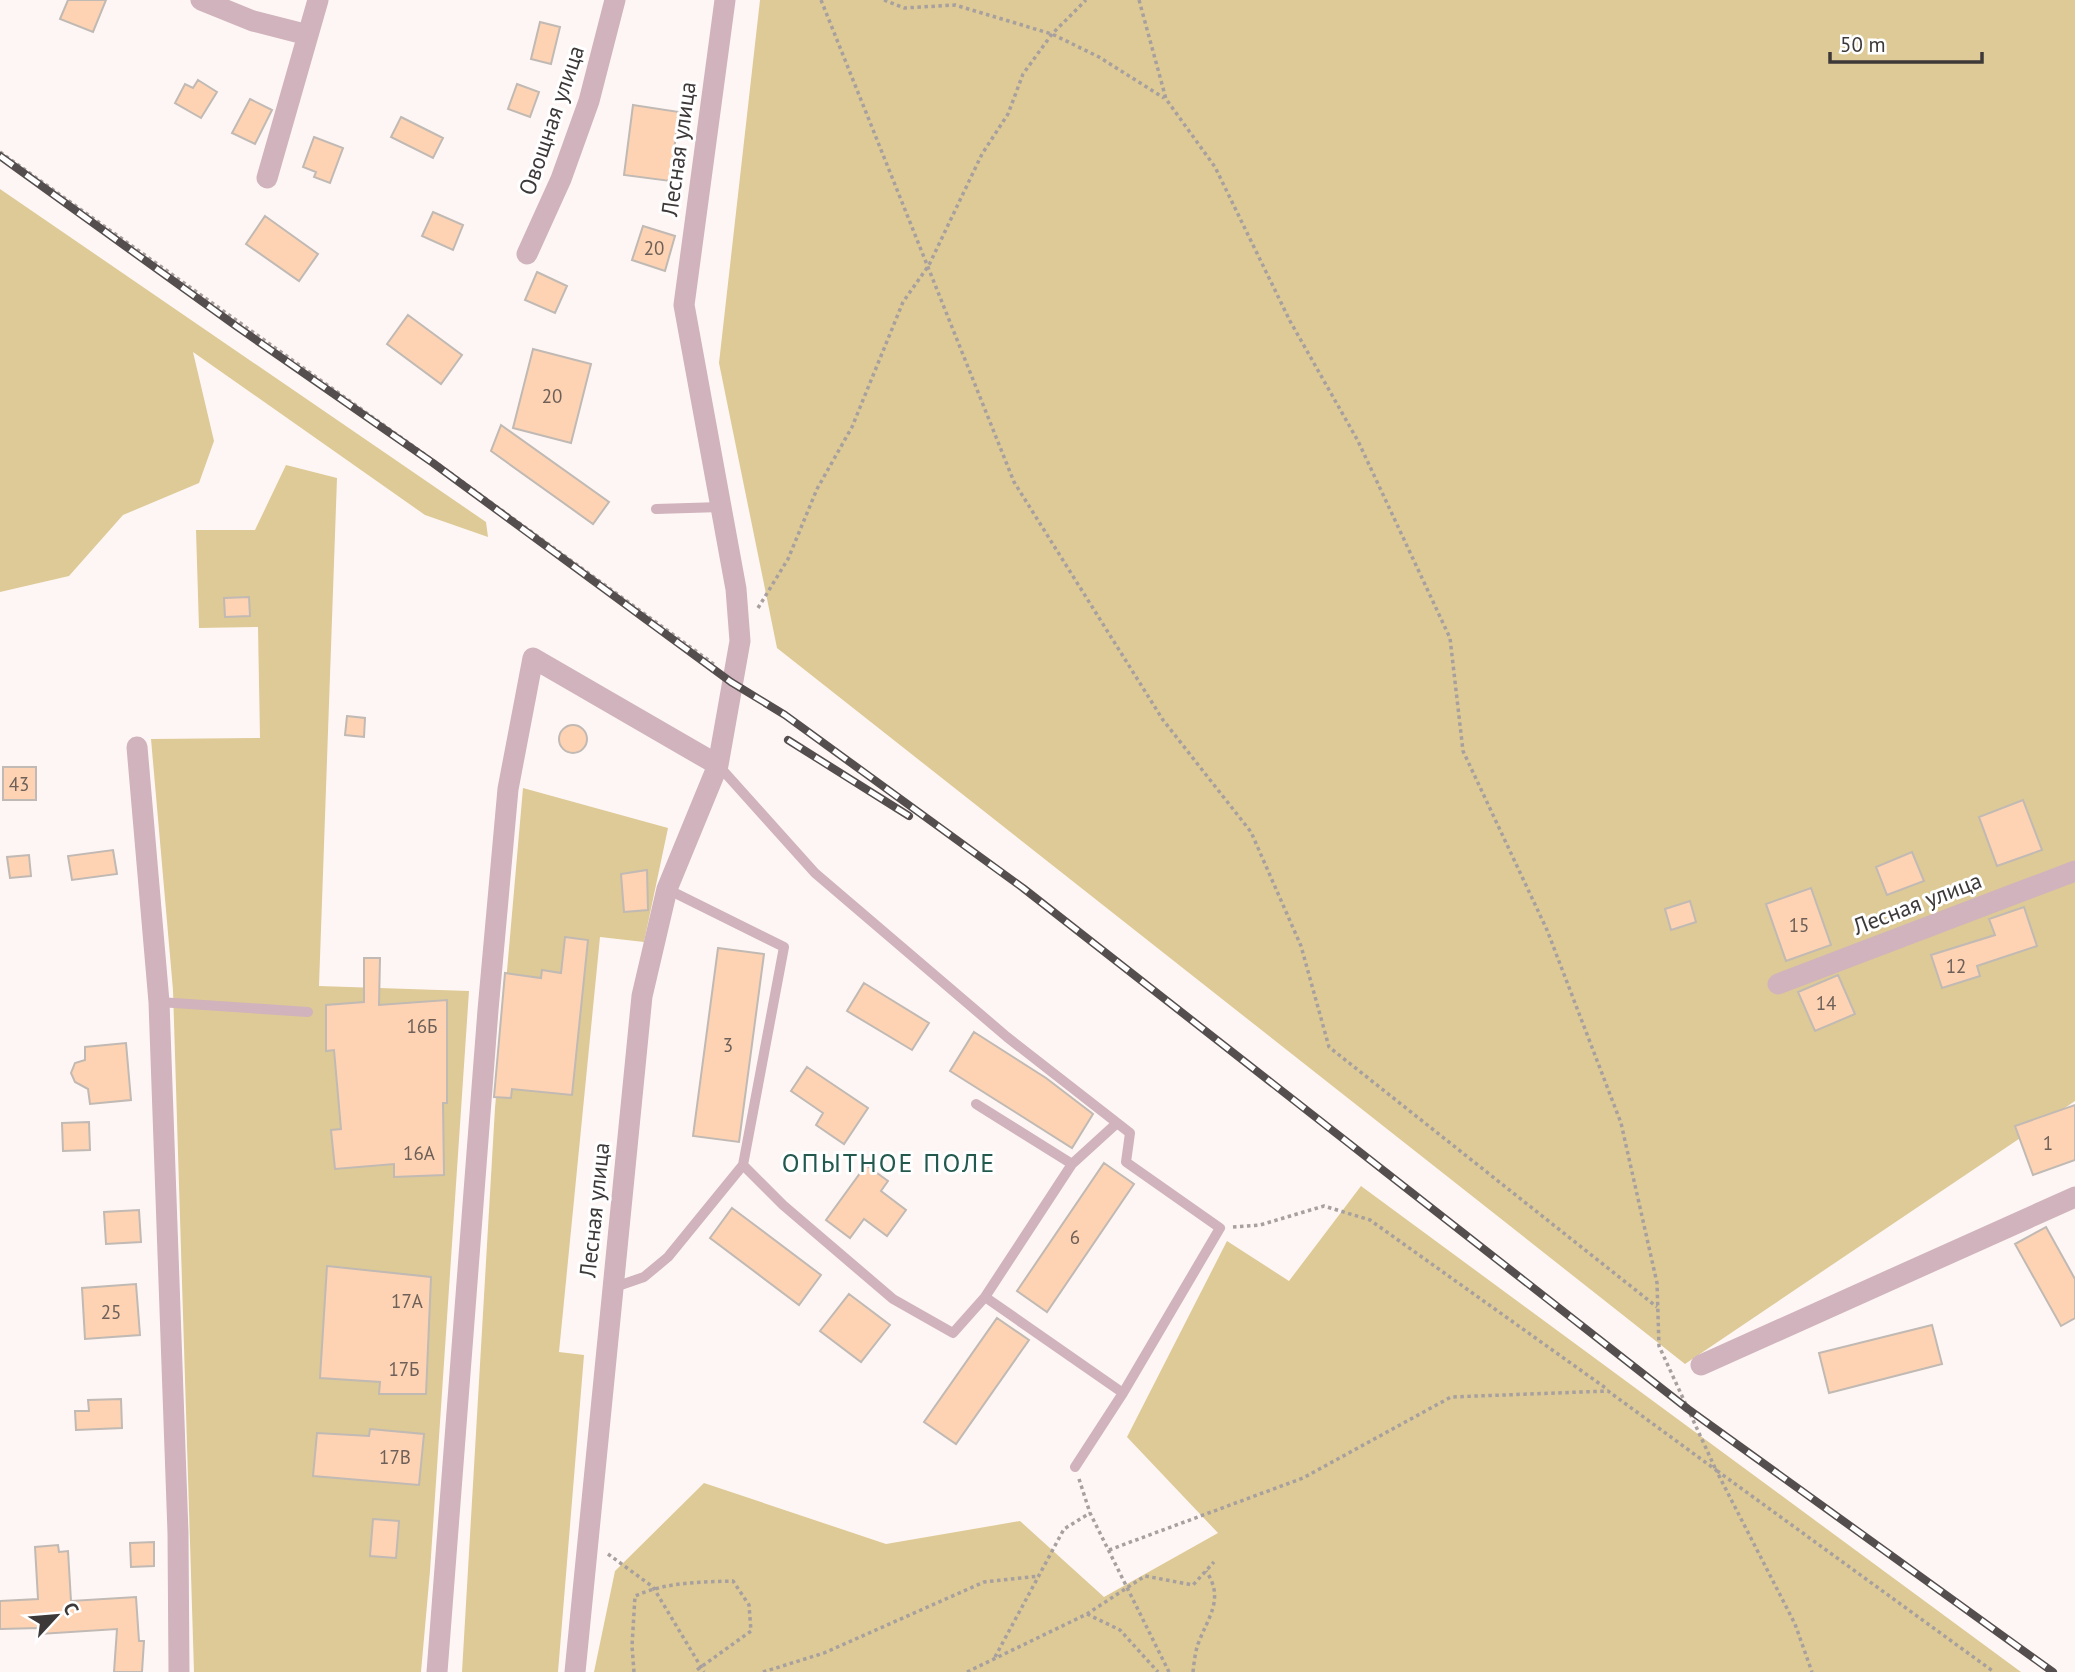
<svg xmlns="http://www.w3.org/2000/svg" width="2075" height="1672" viewBox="0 0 2075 1672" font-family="'PT Sans',sans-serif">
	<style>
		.green { fill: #deca96 }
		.building { fill: #fdd3b4; stroke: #c1b9b3; stroke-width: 2 }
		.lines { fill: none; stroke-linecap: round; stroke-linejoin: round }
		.path { stroke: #a7a09f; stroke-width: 3.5; stroke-dasharray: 3.5 3.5; stroke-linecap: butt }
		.lane { stroke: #d0b3bc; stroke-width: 10 }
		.street { stroke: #d0b3bc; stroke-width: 21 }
		.rail-casing { stroke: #544e4e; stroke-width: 8 }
		.rail { stroke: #fff; stroke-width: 5; stroke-dasharray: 16; stroke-linecap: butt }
		.labels { text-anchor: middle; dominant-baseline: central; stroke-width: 6; stroke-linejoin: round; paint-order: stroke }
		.number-label { font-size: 19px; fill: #6e6058 }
		.street-label { font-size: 23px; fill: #3e3939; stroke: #fff }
		.quarter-label { font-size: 26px; letter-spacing: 2px; fill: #23594f; stroke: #fff }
	</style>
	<rect width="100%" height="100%" fill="#fef6f4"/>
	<!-- green -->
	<path class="green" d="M760,0H2075V1101L1685,1364L777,648L719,363Z
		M0,189L486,522L488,537L425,515L193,352L214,441L199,483L123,515L69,576L0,592Z
		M286,465L337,478L319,986L469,991L430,1571L421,1672H194L173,990L151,739L260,738L258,627L199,628L196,530H255Z
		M523,788L668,828L644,942L600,937L559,1352L584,1355L558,1672H462L495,1108Z
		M1361,1186L2021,1672H594L615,1571L704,1483L886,1544L1020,1521L1104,1597L1218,1533L1127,1437L1227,1241L1289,1281Z"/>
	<!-- building -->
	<path class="building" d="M68,0H106L93,32L60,19Z
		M540,22L560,27L551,64L531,59Z
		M198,80L217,92L201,118L175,103L185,84L193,88Z
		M517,84L539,92L530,117L508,109Z
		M250,99L272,110L255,144L232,133Z
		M633,105L679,112L670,181L624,175Z
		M401,117L443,138L433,158L391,137Z
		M314,137L343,148L330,183L314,177L316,172L303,167Z
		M433,212L463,225L453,250L422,236Z
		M265,216L318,254L299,281L246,244Z
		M643,226L675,236L665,271L632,260Z
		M537,272L567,286L555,313L525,300Z
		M408,315L462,355L441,384L387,344Z
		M533,349L591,364L571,443L513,428Z
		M501,425L609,502L593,524L491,451Z
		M249,597L250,616L225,617L224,598Z
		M347,716L365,718L364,737L345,735Z
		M559 739a14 14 0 1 1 28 0a14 14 0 1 1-28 0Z
		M3,767H36V800H3Z
		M2023,800L2042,850L1997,866L1979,817Z
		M113,850L117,874L72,880L68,856Z
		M1912,852L1924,881L1887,895L1876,867Z
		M29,855L31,876L10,878L7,857Z
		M647,870L648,910L624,912L621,874Z
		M1811,888L1831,945L1786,961L1766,904Z
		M1690,901L1696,922L1671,930L1665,909Z
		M2024,907L2037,946L1977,966L1980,976L1942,988L1931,955L1995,935L1989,919Z
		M565,937L588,940L572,1095L512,1089L511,1098L494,1097L505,973L541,978L542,970L561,973Z
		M718,948L764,954L739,1142L693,1136Z
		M364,958H380L379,1005L447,1000V1103H443L444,1175L394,1177V1164L335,1169L331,1130L341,1129L334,1050L326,1051V1005L364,1002Z
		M1838,975L1855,1014L1815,1031L1798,992Z
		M864,983L929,1023L912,1050L847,1011Z
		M974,1032L1046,1078L1093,1114L1072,1148L950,1071Z
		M126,1043L131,1100L90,1104L88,1089L75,1082L71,1073L75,1063L85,1060V1047Z
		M807,1067L868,1108L844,1144L816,1125L823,1113L791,1091Z
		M2075,1105V1160L2033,1175L2015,1126Z
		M89,1122L90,1150L63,1151L62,1123Z
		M1104,1163L1134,1184L1047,1312L1017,1291Z
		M866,1165L888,1181L881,1191L906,1210L887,1236L864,1219L850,1238L826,1220Z
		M732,1208L821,1275L799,1305L710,1238Z
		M139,1210L141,1242L106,1244L104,1212Z
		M2046,1227L2075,1279V1318L2061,1326L2015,1244Z
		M327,1266L431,1277L426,1394H379L380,1382L320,1378Z
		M136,1284L140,1335L85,1339L82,1288Z
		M849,1294L890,1325L861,1362L820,1331Z
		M997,1318L1029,1340L956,1444L924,1422Z
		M1932,1325L1942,1364L1829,1393L1819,1353Z
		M121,1399L122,1428L76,1430L75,1411H89L88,1400Z
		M370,1429L424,1434L419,1485L313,1476L317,1433L369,1436Z
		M373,1519L399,1521L396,1558L370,1556Z
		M154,1542V1566L131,1567L130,1543Z
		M58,1545L59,1552L68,1551L71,1601L136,1597L139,1641H144L142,1672H114L117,1629L40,1634V1628L0,1629V1601L38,1599L35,1547Z"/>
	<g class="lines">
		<!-- path -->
		<path class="path" d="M821,0L1014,482L1163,720L1251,832L1301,946L1329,1047L1657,1307
			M884,0L904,8L955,5L1052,34L1099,57L1164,98
			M1139,0L1166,99L1215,167L1290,321L1358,441L1450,638L1463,751L1547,930L1621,1123L1657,1283L1659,1346L1716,1470L1994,1672
			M0,152L420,451L715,665
			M758,608L788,559L817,489L852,427L903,302L929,265L982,154L1008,114L1023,74L1052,34L1086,0
			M1233,1227L1260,1225L1324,1206L1370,1220L1607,1389
			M1079,1479L1090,1513L1169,1672
			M1109,1550L1303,1478L1451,1397L1608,1391L1716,1470L1795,1624L1812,1672
			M608,1554L653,1587L704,1672
			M1087,1614L1120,1630L1158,1672
			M995,1657L1064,1529L1090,1513
			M634,1672L632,1646L635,1596C666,1582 700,1582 733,1581L749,1605L751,1631L694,1672
			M763,1672L824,1653L984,1582L1039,1576
			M967,1672L1087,1614L1145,1576L1193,1585L1214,1562
			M1193,1672C1194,1663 1195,1653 1198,1644C1208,1617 1225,1599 1206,1571"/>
		<!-- lane -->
		<path class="lane" d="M656,509L721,507
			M718,765L815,873L1007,1037L1130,1133L1126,1162L1220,1228L1123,1393L1075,1467
			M667,889L784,947L743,1165L783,1205L893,1299L953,1333L985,1297L1123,1393
			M159,1002L308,1012
			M976,1104L1072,1164
			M612,1288L644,1277L668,1257L743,1165
			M985,1297L1072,1164L1117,1123"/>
		<!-- street -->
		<path class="street" d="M201,0L253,21L308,35
			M267,178L318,0
			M527,254L561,179L589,101L615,0
			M137,747L159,1002L178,1533L179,1672
			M1778,984L2075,871
			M1701,1365L2075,1197
			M437,1672L488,1010L508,789L533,658L718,765
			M575,1672L642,996L667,889L718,765L740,641L736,589L684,305L725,0"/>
		<defs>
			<path id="rail" d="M0,156L236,326L433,463L731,682L785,715L1023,888L1688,1409L2053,1672
				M788,740L909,816"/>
		</defs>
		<!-- rail casing -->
		<use href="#rail" class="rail-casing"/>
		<!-- rail -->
		<use href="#rail" class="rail"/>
	</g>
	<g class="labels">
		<!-- number labels -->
		<g class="number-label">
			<text x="654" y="248">20</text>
			<text x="552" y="396">20</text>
			<text x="19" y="784">43</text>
			<text x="1799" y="925">15</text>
			<text x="1956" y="966">12</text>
			<text x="1826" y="1003">14</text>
			<text x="422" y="1026">16Б</text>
			<text x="728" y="1045">3</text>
			<text x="2048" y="1143">1</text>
			<text x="419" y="1153">16А</text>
			<text x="1075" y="1237">6</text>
			<text x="407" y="1301">17А</text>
			<text x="111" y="1312">25</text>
			<text x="404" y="1369">17Б</text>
			<text x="395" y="1457">17В</text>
		</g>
		<!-- street labels -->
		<g class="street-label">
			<text transform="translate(551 120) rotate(-71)">Овощная улица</text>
			<text transform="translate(678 149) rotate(-82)">Лесная улица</text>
			<text transform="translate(1917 903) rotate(-21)">Лесная улица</text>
			<text transform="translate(594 1210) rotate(-84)">Лесная улица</text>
		</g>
		<!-- quarter labels -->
		<g class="quarter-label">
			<text x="889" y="1162">ОПЫТНОЕ ПОЛЕ</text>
		</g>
	</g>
	<!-- north arrow -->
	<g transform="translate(56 1616) rotate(64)" stroke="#ffffff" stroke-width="5" paint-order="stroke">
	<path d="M0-5L12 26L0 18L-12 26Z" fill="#3e3939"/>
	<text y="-10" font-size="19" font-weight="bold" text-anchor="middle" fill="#3e3939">С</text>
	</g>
	<!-- scale -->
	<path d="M1830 52v10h152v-10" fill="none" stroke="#3e3939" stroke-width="3.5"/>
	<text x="1840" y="52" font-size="21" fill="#3e3939" stroke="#ffffff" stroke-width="5" paint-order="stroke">50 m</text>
</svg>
